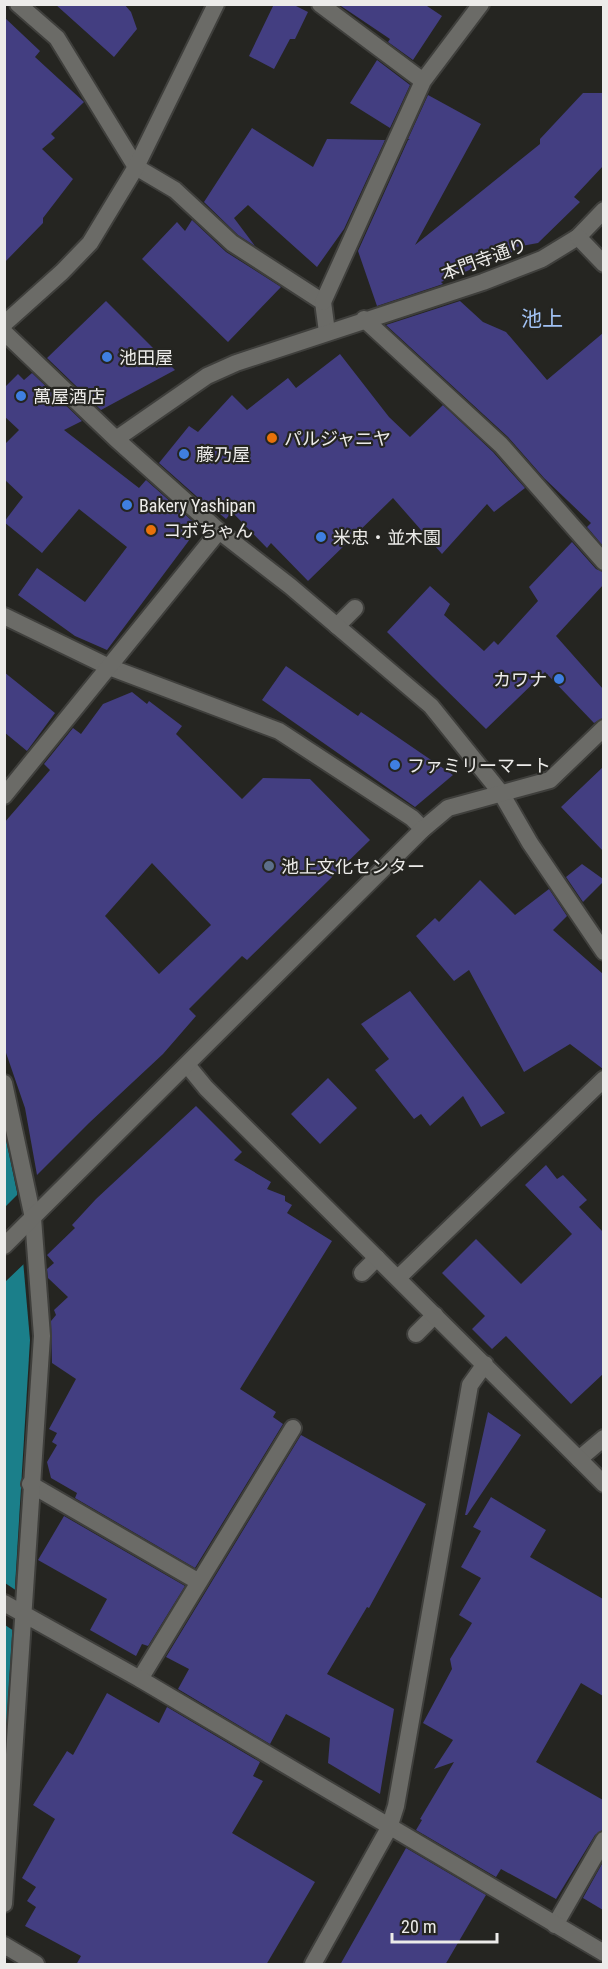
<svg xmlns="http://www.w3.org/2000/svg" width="608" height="1969" viewBox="0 0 608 1969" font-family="'Roboto Condensed','Noto Sans JP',sans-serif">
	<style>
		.water { fill: #1b7f8a }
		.pier { fill: #252521 }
		.building { fill: #433e81; fill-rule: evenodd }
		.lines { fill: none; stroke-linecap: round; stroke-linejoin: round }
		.service-casing { stroke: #3f3f3c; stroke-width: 20 }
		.minor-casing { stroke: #3f3f3c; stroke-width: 20 }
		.tertiary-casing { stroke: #3f3f3c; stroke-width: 20 }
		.service { stroke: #6b6b67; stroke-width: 16 }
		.minor { stroke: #6b6b67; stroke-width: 16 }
		.tertiary { stroke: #6b6b67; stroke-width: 16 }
		.shop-dot { fill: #3f7fe0; stroke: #252521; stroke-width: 2 }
		.food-dot { fill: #e8710a; stroke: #252521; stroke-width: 2 }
		.service-dot { fill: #5c6f8a; stroke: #252521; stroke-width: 2 }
		.labels { text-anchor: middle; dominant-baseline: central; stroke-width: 4.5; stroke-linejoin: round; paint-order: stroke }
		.street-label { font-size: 18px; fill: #ecebe9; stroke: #252521 }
		.poi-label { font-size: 18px; fill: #ecebe9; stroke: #252521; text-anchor: start }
		.quarter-label { font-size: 21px; fill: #a1c1f3; stroke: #252521 }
	</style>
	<rect width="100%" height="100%" fill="#252521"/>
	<!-- water -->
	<path class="water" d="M5,1135L17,1192L30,1340L5,1751Z"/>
	<!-- pier -->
	<path class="pier" d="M20,1192L27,1261L5,1282V1207Z
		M5,1583L17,1591L14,1631L5,1625Z"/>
	<!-- building -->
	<path class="building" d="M55,4H124L131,12L137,29L114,57Z
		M274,4H292L308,12L295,39H290L274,69L249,56Z
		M338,4H424L442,16L413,60L388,42L390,39Z
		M4,17L40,51L35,57L84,102L51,134L55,138L42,149L73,179L43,218V223L4,263Z
		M377,60L410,85L390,128L350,103Z
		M583,93H603V166L574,197L580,202L538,243L516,247L512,252L441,282L443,284L377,306L358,251L408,140H410L408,139L428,95L481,124L415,245L540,144V139Z
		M252,128L313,167L327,139L385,140L344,229L317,267L248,205L234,218L255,246L238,235L204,202Z
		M192,220L226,252L281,287L228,342L142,259L177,222L185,231Z
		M106,301L175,370L101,410L47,358Z
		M460,301L483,322L506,332L547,380L603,333V546L587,527L591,523L544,478L508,437L386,325Z
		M340,354L389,417L410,437L443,405L493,452L525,488L494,512L487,504L442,554L393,498L308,581L271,543L267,548L232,512L226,519L213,508L212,510L159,463L189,426L198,432L232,395L247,410L288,378L296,388Z
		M32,373L82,421L64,430L139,488L146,480L199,527L107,650L75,636L18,595L37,568L85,602L127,547L79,509L42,553L4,522L23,497L4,479V445L19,430L4,416V388L18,374L24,380Z
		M572,542L596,569L603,572V585L556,636L603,689V718L594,723L545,672L486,729L387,632L430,586L450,604L444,615L484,651L494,641L498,645L538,601L529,587Z
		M286,666L358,716L361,712L453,775L415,807L262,700Z
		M4,672L55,713L27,751L4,732Z
		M132,692L147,704L149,701L182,726L176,734L242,799L263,778L310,779L370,840L247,960L242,956L189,1009L196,1016L163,1054L89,1123L37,1175L25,1108L4,1047V823L50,770L44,764L73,728L81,734L103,704ZM152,863L211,925L159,974L105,916Z
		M603,767V851L561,807Z
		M582,864L603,879V882L583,902L566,877Z
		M480,880L515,915L549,889L567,916L553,930L603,974V1069L570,1044L524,1072L469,970L454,981L416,936L435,918L439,922Z
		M410,991L456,1050L505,1113L481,1127L463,1096L430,1126L421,1114L414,1119L375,1070L389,1059L361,1024Z
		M328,1078L357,1108L320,1144L291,1114Z
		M196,1106L242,1152L234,1160L271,1182L267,1189L285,1196V1201L292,1205L287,1213L332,1241L240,1389L276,1412L273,1417L283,1424L195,1568L75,1498L77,1493L51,1478L47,1462L57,1445L52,1442L57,1433L49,1429L76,1379L52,1363L51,1321L56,1315L54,1310L68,1297L48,1278L47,1269L54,1263L47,1255L75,1228L72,1225L96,1199Z
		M546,1165L557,1179L563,1175L587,1200L579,1207L603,1232V1374L571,1404L506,1336L492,1349L472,1329L485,1316L442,1273L476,1239L521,1284L572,1234L525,1185Z
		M488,1412L521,1435L467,1515H465Z
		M301,1435L426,1504L369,1608L367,1607L327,1674L394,1709L380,1794L328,1763L330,1738L286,1714L270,1744L178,1689L189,1669L166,1657Z
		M491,1497L546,1530L530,1557L603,1599V1696L581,1683L536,1762L603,1800V1830L595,1835L556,1899L501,1869L496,1877L416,1830L422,1820L420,1819L454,1762L434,1769L453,1740L423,1723L452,1669L450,1659L472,1623L459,1615L481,1578L461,1567L481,1531L473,1527Z
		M64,1516L185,1586L148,1646L142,1644L136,1656L90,1630L107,1599L38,1560Z
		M107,1693L159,1723L167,1707L260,1762L253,1776L263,1781L232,1833L315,1882L266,1965H76L81,1956L25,1926L36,1907L27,1901L36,1887L22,1878L55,1819L33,1805L67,1751L73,1755Z
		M406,1848L486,1895L445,1965H340Z
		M603,1862V1910L583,1898Z"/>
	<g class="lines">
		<defs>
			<path id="service" d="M18,4L57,38L136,167L175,190L232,243L323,302L327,332
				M4,616L109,667L279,731L412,818L423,829
				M337,626L355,608
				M362,1273L377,1258
				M416,1334L435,1315
				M579,1459L604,1438
				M30,1484L199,1582
				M140,1679L293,1428
				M555,1925L604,1840
				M4,1945L36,1964"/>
			<path id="minor" d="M320,4L423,81
				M323,302L423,81L481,4
				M364,319L501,445L604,562
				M4,332L116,439L219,531L290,586L431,706L501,793L530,843L604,952
				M116,439L207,376L236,363L483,282L542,259L578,237L604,210
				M4,796L219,531
				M188,1066L206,1088L604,1484
				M4,1083L33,1218L42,1336L4,1904
				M398,1278L604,1079
				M4,1603L140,1679L604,1953
				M313,1964L389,1828L396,1806L470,1385L485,1364"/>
			<path id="tertiary" d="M578,237L604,264
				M4,324L62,272L90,243L136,167L216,4
				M4,1246L423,829L448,808L550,780L604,728"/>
		</defs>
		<!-- service casing -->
		<use href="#service" class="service-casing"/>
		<!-- minor casing -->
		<use href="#minor" class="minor-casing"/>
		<!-- tertiary casing -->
		<use href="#tertiary" class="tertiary-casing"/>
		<!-- service -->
		<use href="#service" class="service"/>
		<!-- minor -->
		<use href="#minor" class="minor"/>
		<!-- tertiary -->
		<use href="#tertiary" class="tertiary"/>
	</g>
	<!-- markers -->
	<g class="shop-dot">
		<circle cx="107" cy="357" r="6"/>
		<circle cx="21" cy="396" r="6"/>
		<circle cx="184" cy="454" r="6"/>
		<circle cx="127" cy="505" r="6"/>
		<circle cx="321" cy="537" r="6"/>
		<circle cx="559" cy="679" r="6"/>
		<circle cx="395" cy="765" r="6"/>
	</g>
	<g class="food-dot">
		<circle cx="272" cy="438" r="6"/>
		<circle cx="151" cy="530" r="6"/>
	</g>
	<circle class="service-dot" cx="269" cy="866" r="6"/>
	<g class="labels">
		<!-- street labels -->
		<g class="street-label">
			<text transform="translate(484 259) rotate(-20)">本門寺通り</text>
		</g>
		<!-- poi labels -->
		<g class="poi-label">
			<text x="119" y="357">池田屋</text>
			<text x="33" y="396">萬屋酒店</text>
			<text x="284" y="438">パルジャニヤ</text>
			<text x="196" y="454">藤乃屋</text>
			<text x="139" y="505">Bakery Yashipan</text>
			<text x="163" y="530">コボちゃん</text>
			<text x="333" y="537">米忠・並木園</text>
			<text x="547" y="679" text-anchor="end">カワナ</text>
			<text x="407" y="765">ファミリーマート</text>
			<text x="281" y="866">池上文化センター</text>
		</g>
		<!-- quarter labels -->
		<g class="quarter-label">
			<text x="542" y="319">池上</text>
		</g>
	</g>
	<!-- border -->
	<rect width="608" height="1969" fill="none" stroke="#ecebe9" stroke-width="12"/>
	<!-- scale -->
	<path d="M392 1933v9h105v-9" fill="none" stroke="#ecebe9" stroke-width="3"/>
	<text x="401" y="1933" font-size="18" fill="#ecebe9" stroke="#252521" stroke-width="4.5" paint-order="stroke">20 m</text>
</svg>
